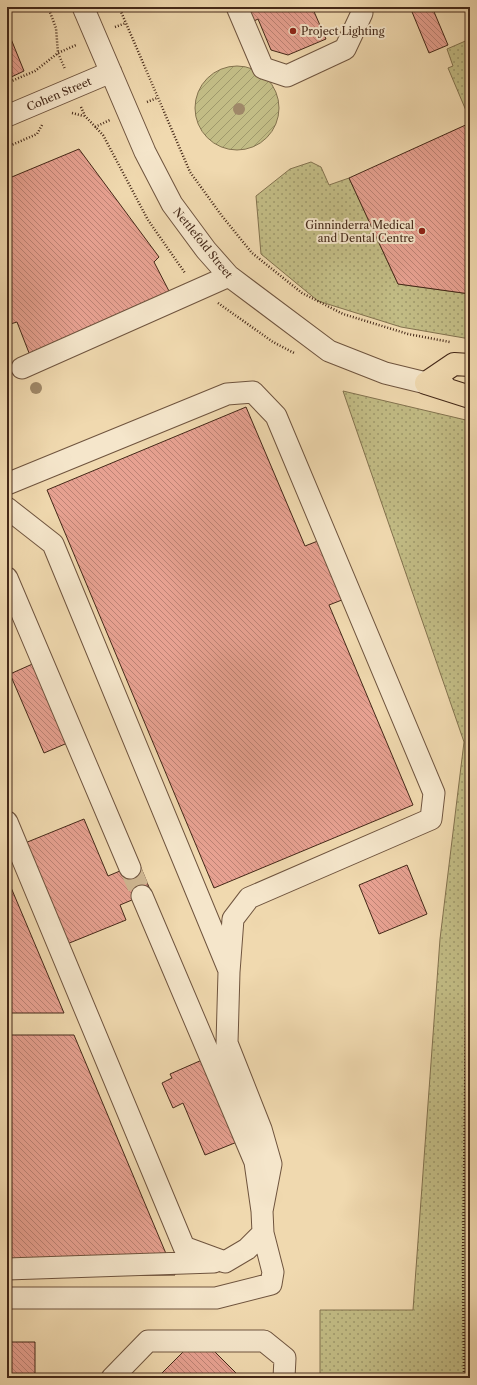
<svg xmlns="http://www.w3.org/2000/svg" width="477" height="1385" viewBox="0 0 477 1385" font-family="'Libre Caslon Text',serif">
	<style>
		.grass { fill: url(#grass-dots); stroke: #83724e }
		.garden { fill: url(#garden-furrows); stroke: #83724e }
		.building { fill: url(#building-back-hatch); stroke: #442818 }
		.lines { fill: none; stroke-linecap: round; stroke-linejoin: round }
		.minor-tunnel { stroke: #ceb691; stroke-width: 21; stroke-dasharray: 21 10; stroke-linecap: butt }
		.minor-casing { stroke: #6f543e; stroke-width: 23 }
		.major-casing { stroke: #442818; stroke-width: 24 }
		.path { stroke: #442818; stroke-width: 2.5; stroke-dasharray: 1 2; stroke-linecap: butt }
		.minor { stroke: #f5e6cb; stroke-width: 21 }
		.major { stroke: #f0d9af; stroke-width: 22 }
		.tree { fill: #9f8868 }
		.poi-dot { fill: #8f2418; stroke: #f5e6cb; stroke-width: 1.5 }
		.labels { text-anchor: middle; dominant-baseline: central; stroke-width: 4; stroke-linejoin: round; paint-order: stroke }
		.poi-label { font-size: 11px; fill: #442818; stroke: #f5e6cb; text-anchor: start }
		.street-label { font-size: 11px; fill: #442818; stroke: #f5e6cb }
	</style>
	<defs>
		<pattern id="grass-dots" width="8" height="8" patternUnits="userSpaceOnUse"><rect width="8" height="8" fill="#c2bc85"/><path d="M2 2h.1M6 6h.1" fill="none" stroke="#9f996c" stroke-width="1.8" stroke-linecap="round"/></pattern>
		<pattern id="garden-furrows" width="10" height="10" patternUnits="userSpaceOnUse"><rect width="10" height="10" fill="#c2bc85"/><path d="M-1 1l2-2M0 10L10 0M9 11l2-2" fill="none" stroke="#9f996c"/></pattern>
		<pattern id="building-back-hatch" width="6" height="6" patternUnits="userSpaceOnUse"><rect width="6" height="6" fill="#e7a191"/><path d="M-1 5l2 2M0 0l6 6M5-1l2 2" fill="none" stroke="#bd8375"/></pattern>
	</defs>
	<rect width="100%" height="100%" fill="#f0d9af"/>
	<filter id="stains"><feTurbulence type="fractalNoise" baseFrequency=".005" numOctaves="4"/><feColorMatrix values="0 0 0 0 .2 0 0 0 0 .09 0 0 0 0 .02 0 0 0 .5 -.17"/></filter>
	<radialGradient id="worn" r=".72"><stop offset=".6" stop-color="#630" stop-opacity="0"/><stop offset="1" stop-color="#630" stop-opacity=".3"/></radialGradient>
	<!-- grass -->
	<path class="grass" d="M470,39V120L448,68L453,66L447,49Z
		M311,162L321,167L329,185L349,178L398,284L470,294V339L401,327L318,301L261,254L256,196L290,169Z
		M343,391L470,421V1378H320V1310H413L440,939L464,742Z"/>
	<!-- garden -->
	<path class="garden" d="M195 108a42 42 0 1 1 84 0a42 42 0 1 1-84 0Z"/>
	<!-- building -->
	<path class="building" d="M244,7H312L326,39L288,55L271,50L258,19L250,23Z
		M410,7H432L448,45L429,53Z
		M7,29L24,71L7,79Z
		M470,123V294L398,284L349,178Z
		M79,149L159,257L154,262L170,293L31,358L17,322L7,325V179Z
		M246,407L305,546L323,539L347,598L329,605L413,805L214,888L47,490Z
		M37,662L72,741L44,753L10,674Z
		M84,819L108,876L139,863L151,892L120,905L126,920L67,944L25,843Z
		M407,865L427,914L379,934L359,885Z
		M7,878L64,1013H7Z
		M7,1035H74L175,1275L7,1276Z
		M202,1060L237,1142L205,1155L183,1103L173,1108L162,1083L172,1078L170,1074Z
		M7,1342H35V1378H7Z
		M188,1347H210L238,1375L235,1378H160L159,1376Z"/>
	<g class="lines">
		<!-- minor-tunnel -->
		<path class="minor-tunnel" d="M130,868L142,896"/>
		<defs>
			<path id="minor" d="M83,7L145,152L172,204L206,250L229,276L329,351L385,373L426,383L444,385
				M237,7L263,68L287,76L345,49L362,13L360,7
				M7,116L111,72
				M22,368L229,276
				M7,484L227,394L253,392L276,416L434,793L431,819L249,898L233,919L229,972L227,1043L261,1129L271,1164L262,1211
				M7,508L53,544L228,968
				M7,578L130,868
				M7,822L184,1247L225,1262L247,1249L263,1233L262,1211L255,1162L142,896
				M7,1269L214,1262
				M7,1298H216L271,1284L273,1272L263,1233
				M112,1378L148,1341H264L285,1358L284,1378"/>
			<path id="major" d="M426,383L454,364L470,365
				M426,383L470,397"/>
		</defs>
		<!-- minor casing -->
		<use href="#minor" class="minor-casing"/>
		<!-- major casing -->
		<use href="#major" class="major-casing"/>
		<!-- path -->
		<path class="path" d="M48,7L56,28L58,53L65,69
			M119,7L190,172L222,216L252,253L302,293L343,314L408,334L450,342
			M115,27L126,23
			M7,83L35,71L58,53L76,45
			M147,102L157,98
			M81,107L85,116L103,135L148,220L185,273
			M72,113L84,116
			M95,127L110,120
			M7,147L37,134L42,125
			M218,303L273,342L294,353
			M464,1378L463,1261L467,933L470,902"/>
		<!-- minor -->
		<use href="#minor" class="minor"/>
		<!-- major -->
		<use href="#major" class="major"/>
	</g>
	<!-- trees -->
	<g class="tree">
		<circle cx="239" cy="109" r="6"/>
		<circle cx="36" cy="388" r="6"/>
	</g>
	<!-- markers -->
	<g class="poi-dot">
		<circle cx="293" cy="31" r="4"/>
		<circle cx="422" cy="231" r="4"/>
	</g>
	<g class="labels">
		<!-- poi labels -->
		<g class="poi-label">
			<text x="301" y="31">Project Lighting</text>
			<text x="414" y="225" text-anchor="end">Ginninderra Medical<tspan x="414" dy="13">and Dental Centre</tspan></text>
		</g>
		<!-- street labels -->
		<g class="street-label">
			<text transform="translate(59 94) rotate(-23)">Cohen Street</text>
			<text transform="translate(203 243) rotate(51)">Nettlefold Street</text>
		</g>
	</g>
	<!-- margin -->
	<rect width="477" height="1385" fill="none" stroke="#f0d9af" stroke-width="24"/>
	<rect x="8" y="8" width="461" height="1369" fill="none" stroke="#442818" stroke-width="2"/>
	<rect x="12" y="12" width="453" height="1361" fill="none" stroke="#442818"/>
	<rect width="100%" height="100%" filter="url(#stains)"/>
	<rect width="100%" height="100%" fill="url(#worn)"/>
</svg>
